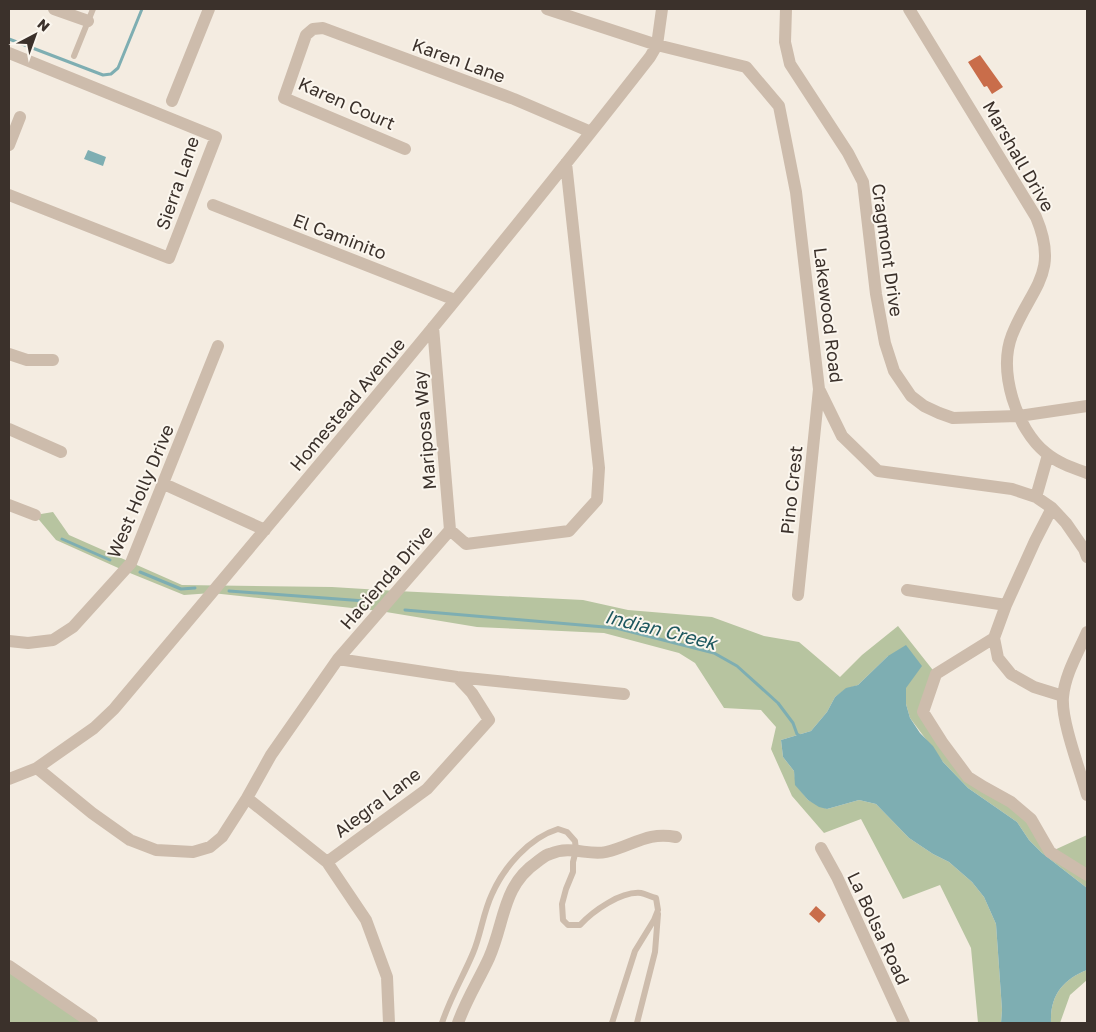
<svg xmlns="http://www.w3.org/2000/svg" width="1096" height="1032" viewBox="0 0 1096 1032" font-family="'Golos Text',sans-serif">
	<style>
		.green { fill: #b7c4a0 }
		.water { fill: #7eaeb2 }
		.lines { fill: none; stroke-linecap: round; stroke-linejoin: round }
		.stream { stroke: #7eaeb2; stroke-width: 3 }
		.building { fill: #c96d4a }
		.service { stroke: #cdbcac; stroke-width: 6 }
		.minor { stroke: #cdbcac; stroke-width: 12 }
		.labels { text-anchor: middle; dominant-baseline: central; stroke-width: 4; stroke-linejoin: round; paint-order: stroke }
		.street-label { font-size: 18px; fill: #3b312b; stroke: #fbf6ee }
		.water-label { font-size: 19px; font-style: italic; fill: #1e585f; stroke: #fbf6ee }
	</style>
	<rect width="100%" height="100%" fill="#f4ece1"/>
	<!-- green -->
	<path class="green" d="M53,512L69,535L182,585L332,587L397,591L583,600L628,610L712,617L764,636L799,642L840,677L862,655L898,626L936,674L923,712L968,777L1011,802L1050,852L1087,835V888L1042,853L1029,840L1017,822L968,788L943,762L910,718L906,704V688L888,656L858,685L846,689L835,697L827,712L811,731L781,740L783,757L794,771L796,785L808,800L827,809L859,800L876,804L909,838L933,854L949,862L972,882L984,897L996,924L1002,1010L1001,1023H978L971,948L940,885L903,899L861,819L824,833L792,796L771,749L776,727L761,710L724,708L695,663L679,653L604,633L477,627L380,611L212,593L184,595L125,571L56,540L35,515Z
		M1087,970V980L1070,995L1060,1023H1051C1050,996 1062,980 1087,970Z
		M9,971L83,1023H9Z"/>
	<!-- water -->
	<path class="water" d="M88,150L106,157L103,166L84,159Z
		M906,645L922,666L906,688V704L910,718L920,733L933,746L943,762L968,788L1017,822L1029,840L1042,853L1087,888V970C1062,980 1050,996 1051,1023H1001L1002,1010L996,924L984,897L972,882L949,862L933,854L909,838L876,804L859,800L827,809L819,807L808,800L795,785L794,771L783,757L781,740L811,731L827,712L835,697L846,688L858,685L888,656Z"/>
	<g class="lines">
		<!-- stream -->
		<path class="stream" d="M9,39L103,75L111,74L118,68L142,9
			M62,539L110,560
			M140,572L181,589L195,588
			M229,591L365,601
			M405,610L616,628L714,653L737,666L778,703L793,723L797,734L800,736"/>
	</g>
	<!-- building -->
	<path class="building" d="M980,55L1003,87L992,94L987,86L984,87L968,62Z
		M816,906L826,915L819,923L809,914Z"/>
	<g class="lines">
		<!-- service -->
		<path class="service" d="M74,56L93,9
			M442,1023C450,998 463,977 473,953C481,934 483,913 492,894C504,867 529,838 558,829L567,832L575,841L576,850L573,862V872L566,889L562,904L563,920L568,925H580C593,911 621,891 641,893C646,894 651,897 656,898L658,910L654,920L635,951L612,1023
			M637,1023L655,952L658,914"/>
		<!-- minor -->
		<path class="minor" d="M54,9L88,21
			M547,9L657,45L746,67L779,106L796,192L819,389L842,436L878,471L1012,489L1036,497L1052,508L1066,523L1084,549L1087,557
			M786,9L785,42L790,64L848,153L863,182L876,294L885,343L894,371L911,396L924,406L939,413L953,418L1019,416L1087,406
			M909,9L1036,217C1060,274 1031,287 1012,335C998,371 1016,429 1046,453C1058,463 1073,468 1087,473
			M9,53L216,137L169,258L9,195
			M172,101L209,9
			M9,145L20,117
			M405,149L284,98L306,35L313,29L323,28L514,99L591,132
			M213,205L455,300
			M433,327L450,530
			M9,354L27,360H53
			M9,429L61,452
			M164,484L265,530
			M1036,497L1048,455
			M9,505L35,515
			M1052,508L1035,541L1006,605L994,638L998,658L1011,674L1034,687L1063,696
			M907,590L1006,605
			M798,595L819,389
			M1087,632C1078,653 1065,674 1063,697C1061,721 1080,770 1087,795
			M994,638L936,674L923,712L942,742L968,777L984,787L1011,802L1031,819L1050,852L1087,875
			M9,641L28,643L53,640L73,627L131,563L218,346
			M338,659L457,677L624,694
			M37,768L92,813L130,840L156,850L193,852L210,847L222,837L247,798L271,755L338,659L450,530L466,544L569,531L597,500L599,468L566,163
			M9,779L37,768L94,728L114,709C295,494 477,279 650,57L657,45L662,9
			M247,798L327,862L366,920L387,977L389,1023
			M821,848L837,877L904,1023
			M327,862L427,789L489,720L472,693L457,677
			M9,966L92,1023
			M458,1023C466,1000 479,980 489,958C505,922 502,886 537,862C541,859 545,855 550,854C571,845 588,856 606,852C633,846 647,831 676,837"/>
	</g>
	<g class="labels">
		<!-- street labels -->
		<g class="street-label">
			<text transform="translate(459 60) rotate(20)">Karen Lane</text>
			<text transform="translate(347 103) rotate(24)">Karen Court</text>
			<text transform="translate(1019 156) rotate(60)">Marshall Drive</text>
			<text transform="translate(177 183) rotate(-71)">Sierra Lane</text>
			<text transform="translate(340 236) rotate(21)">El Caminito</text>
			<text transform="translate(888 250) rotate(82)">Cragmont Drive</text>
			<text transform="translate(829 315) rotate(83)">Lakewood Road</text>
			<text transform="translate(347 404) rotate(-50)">Homestead Avenue</text>
			<text transform="translate(424 430) rotate(-95)">Mariposa Way</text>
			<text transform="translate(791 490) rotate(-84)">Pino Crest</text>
			<text transform="translate(140 491) rotate(-67)">West Holly Drive</text>
			<text transform="translate(386 577) rotate(-49)">Hacienda Drive</text>
			<text transform="translate(377 802) rotate(-37)">Alegra Lane</text>
			<text transform="translate(879 928) rotate(65)">La Bolsa Road</text>
		</g>
		<!-- water labels -->
		<g class="water-label">
			<text transform="translate(661 629) rotate(14)">Indian Creek</text>
		</g>
	</g>
	<!-- border -->
	<rect width="1096" height="1032" fill="none" stroke="#3b312b" stroke-width="20"/>
	<!-- north arrow -->
	<g transform="translate(35 35) rotate(41)" stroke="#fbf6ee" stroke-width="4" paint-order="stroke">
	<path d="M0-4L9 19L0 12L-9 19Z" fill="#3b312b"/>
	<text y="-8" font-size="14" font-weight="bold" text-anchor="middle" fill="#3b312b">N</text>
	</g>
</svg>
